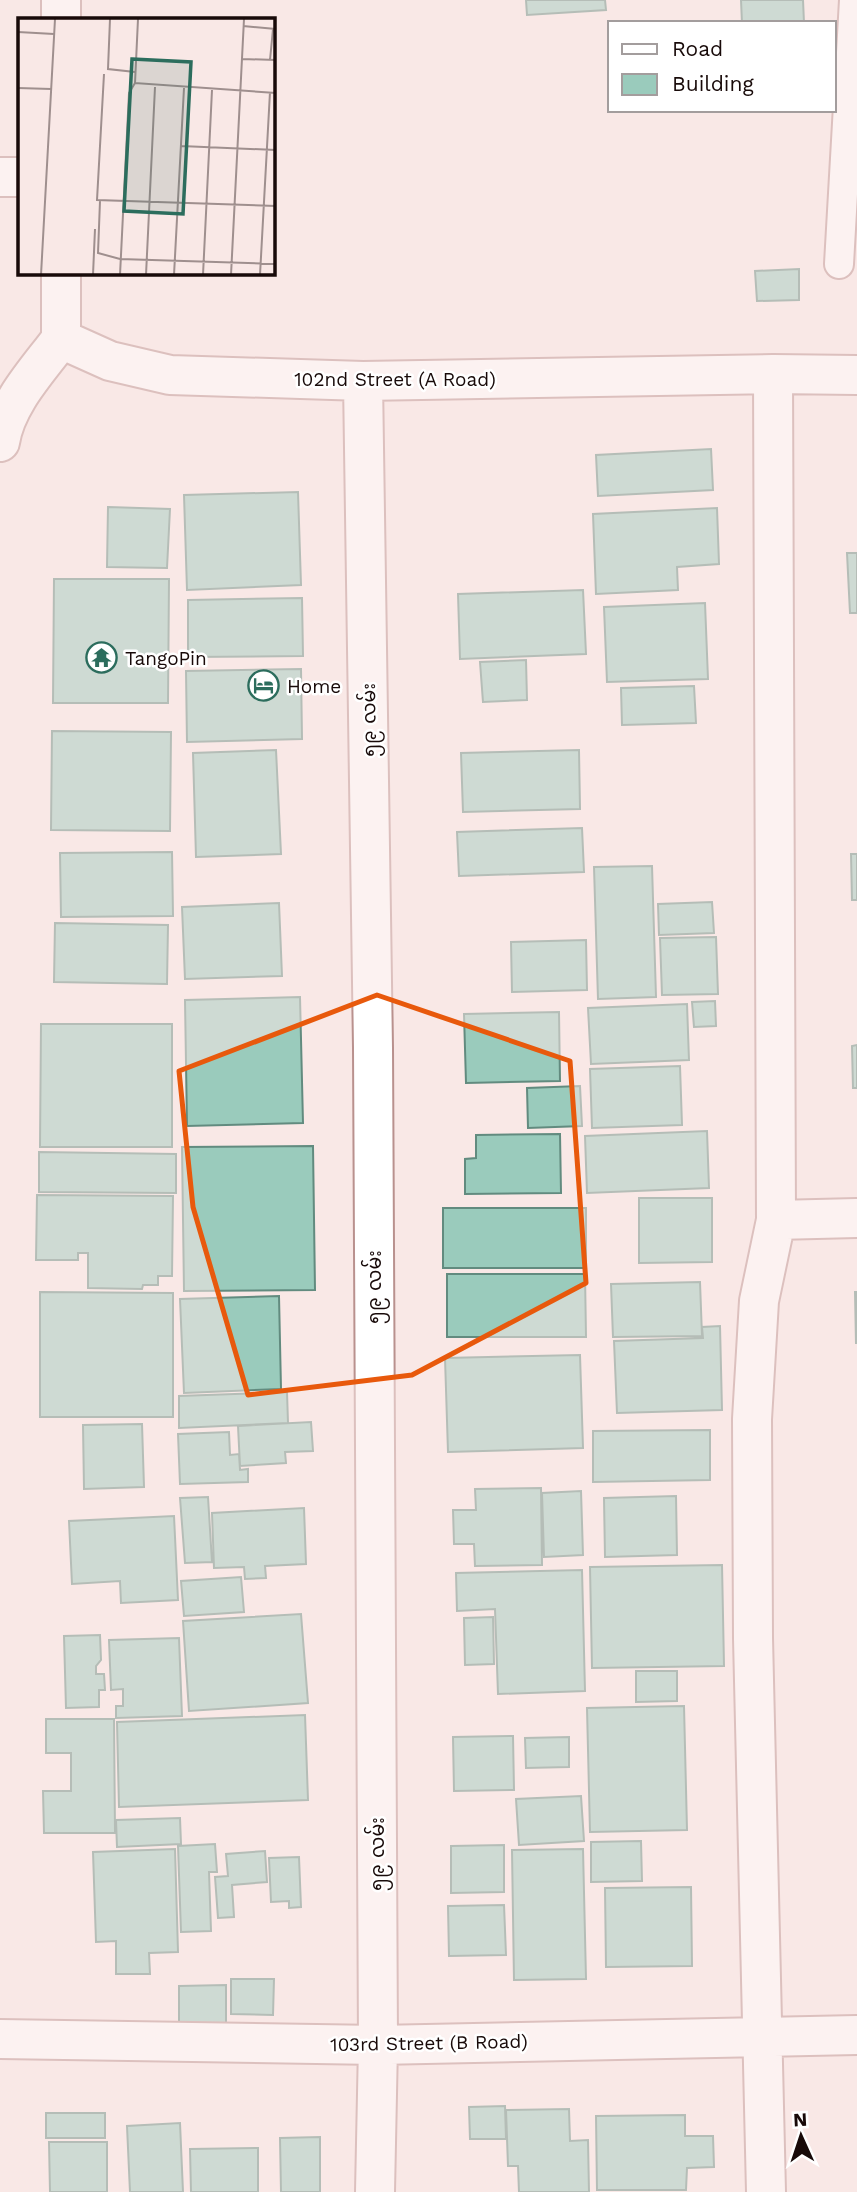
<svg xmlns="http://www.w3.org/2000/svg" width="857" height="2192" viewBox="0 0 857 2192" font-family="'Work Sans','Noto Sans Myanmar',sans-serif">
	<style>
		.building { fill: #9acbbc; stroke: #628b7f; stroke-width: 2 }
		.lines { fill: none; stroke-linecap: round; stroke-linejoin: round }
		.lane-casing { stroke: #b9918e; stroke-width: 32 }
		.street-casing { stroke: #b9918e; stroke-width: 42 }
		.lane { stroke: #fff; stroke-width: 28 }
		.street { stroke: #fff; stroke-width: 38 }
		.marked { fill: none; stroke: #e8590c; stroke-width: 5; stroke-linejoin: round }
		.labels { text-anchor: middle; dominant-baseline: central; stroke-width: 5; stroke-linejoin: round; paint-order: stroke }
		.street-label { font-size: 19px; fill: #180a09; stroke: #fff }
		.poi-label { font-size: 19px; fill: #180a09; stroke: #fff; text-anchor: start }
		.inset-road { fill: none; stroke: #9f8f8e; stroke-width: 2 }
		.view { fill: #2c6d5d; fill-opacity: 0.15; stroke: #2c6d5d; stroke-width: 3.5 }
		.inset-edge { fill: none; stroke: #180a09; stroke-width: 3.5 }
	</style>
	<rect width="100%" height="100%" fill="#f9e8e6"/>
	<!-- building -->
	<path class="building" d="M526,0H605L606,10L527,15Z
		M741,0H803L804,23H742Z
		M799,269V300L757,301L755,271Z
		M711,449L713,490L598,496L596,455Z
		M298,492L301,585L187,590L184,495Z
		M108,507L170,509L167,568L107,567Z
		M717,508L719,564L677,567L678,590L596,594L593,514Z
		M847,553H857V613H850Z
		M54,579H169L168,703H53Z
		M583,590L586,654L460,659L458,594Z
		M302,598L303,656L188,657V600Z
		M705,603L708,679L607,682L604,607Z
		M526,660L527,700L483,702L480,662Z
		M301,669L302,739L187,742L186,671Z
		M694,686L696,723L622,725L621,688Z
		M52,731L171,732L170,831L51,830Z
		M276,750L281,854L196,857L193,753Z
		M579,750L580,809L463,812L461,753Z
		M582,828L584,872L459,876L457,832Z
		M172,852L173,916L61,917L60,853Z
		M851,854H857V900H852Z
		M652,866L656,997L598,999L594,867Z
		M712,902L714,933L659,935L658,904Z
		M279,903L282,976L185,979L182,907Z
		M55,923L168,925L167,984L54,982Z
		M716,937L718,994L662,995L660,938Z
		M586,940L587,990L512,992L511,942Z
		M300,997L303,1123L187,1126L185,1000Z
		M715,1001L716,1026L694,1027L692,1002Z
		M687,1004L689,1060L591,1064L588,1008Z
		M559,1012L560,1081L466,1083L464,1014Z
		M41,1024H172V1147H40Z
		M857,1045V1088H853L852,1046Z
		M680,1066L682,1125L592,1128L590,1069Z
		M580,1086L582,1126L528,1128L527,1088Z
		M707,1131L709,1188L587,1193L585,1136Z
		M560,1134L561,1193L465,1194V1159L476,1158V1135Z
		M313,1146L315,1290L184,1291L182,1147Z
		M39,1152L176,1154V1193L39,1192Z
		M37,1195L173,1196L172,1276H158V1285H143L142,1289L88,1288V1253H78V1260H36Z
		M639,1198H712V1262L639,1263Z
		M443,1208H586V1268H443Z
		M447,1274H585L586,1337H447Z
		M700,1282L702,1336L613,1337L611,1284Z
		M40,1292L173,1293V1417H40Z
		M855,1292H857V1343H856Z
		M279,1296L281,1389L184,1393L180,1299Z
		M720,1326L722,1410L617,1413L614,1341L703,1338L702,1327Z
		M580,1355L583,1448L448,1452L445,1358Z
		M287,1392L288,1423L179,1428V1396Z
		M311,1422L313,1451L285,1452L286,1463L240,1466L238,1426Z
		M142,1424L144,1487L84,1489L83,1425Z
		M710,1430V1480L593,1482V1431Z
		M229,1432L230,1455L239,1454L240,1470L248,1469V1482L180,1484L178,1434Z
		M541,1488L542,1565L475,1566L474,1544H454L453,1510H476L475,1489Z
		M581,1491L583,1555L544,1557L542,1493Z
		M676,1496L677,1555L605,1557L604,1498Z
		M208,1497L212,1562L185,1563L180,1498Z
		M304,1508L306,1564L265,1566L266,1578L245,1579L244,1567L214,1568L212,1513Z
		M174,1516L178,1600L121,1603L120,1581L72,1584L69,1521Z
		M722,1565L724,1666L592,1668L590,1567Z
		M582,1570L585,1691L498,1694L495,1609L457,1611L456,1573Z
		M241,1577L244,1612L184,1616L181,1581Z
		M301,1614L308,1703L189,1711L183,1621Z
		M493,1617L494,1664L465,1665L464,1618Z
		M100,1635L101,1660L96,1666V1674H104L105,1690H99V1707L66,1708L64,1636Z
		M179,1638L182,1716L116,1718V1706H123V1689L111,1690L109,1640Z
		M636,1671H677V1701L636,1702Z
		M684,1706L687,1830L590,1832L587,1708Z
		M305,1715L308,1800L119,1807L117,1722Z
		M46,1719H114L115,1833H44L43,1791H71V1753H46Z
		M513,1736L514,1790L454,1791L453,1737Z
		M569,1737V1767L526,1768L525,1738Z
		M581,1796L584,1841L519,1845L516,1799Z
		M180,1818L181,1844L117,1847L116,1820Z
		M641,1841L642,1881L591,1882V1842Z
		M215,1844L217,1872H209L211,1931L181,1932L178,1846Z
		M504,1845V1892L451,1893V1846Z
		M175,1849L178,1952L149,1953L150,1974H116V1941L96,1942L93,1852Z
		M583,1849L586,1979L514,1980L512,1850Z
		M265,1851L267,1882L232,1885L234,1917L218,1918L215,1877L228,1876L226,1854Z
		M299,1857L301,1907L289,1908V1901L271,1902L269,1858Z
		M691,1887L692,1966L606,1967L605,1888Z
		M504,1905L506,1955L449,1956L448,1906Z
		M231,1979H274L273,2015L231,2014Z
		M226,1985V2023H179V1986Z
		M505,2106L506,2139H470L469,2107Z
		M569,2109L570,2141L588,2140L589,2192H519L518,2166H508L506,2110Z
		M46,2113H105V2138H46Z
		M685,2115V2136H713L714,2167L687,2168L686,2190H597L596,2116Z
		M180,2123L183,2192H130L127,2126Z
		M320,2137V2192H281L280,2138Z
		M49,2142H107V2192H50Z
		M258,2148V2192H191L190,2149Z"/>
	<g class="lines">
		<defs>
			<path id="lane" d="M839,264L854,0"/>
			<path id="street" d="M61,0V19
				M0,177H19
				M61,339V273
				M363,381L373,1048L378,2045L375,2192
				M0,442C6,403 38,370 61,339L110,361L170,375L363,381L773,374L857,375
				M776,1220L857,1218
				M0,2039L378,2045L857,2035
				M766,2192L753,1638L752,1419L759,1301L776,1220L773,374"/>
		</defs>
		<!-- lane casing -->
		<use href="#lane" class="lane-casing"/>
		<!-- street casing -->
		<use href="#street" class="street-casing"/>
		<!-- lane -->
		<use href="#lane" class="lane"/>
		<!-- street -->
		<use href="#street" class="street"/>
	</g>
	<!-- marked area -->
	<path d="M0 0H857V2192H0ZM377,995L570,1061L586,1283L412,1375L248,1395L193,1207L179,1071Z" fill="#f9e8e6" fill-opacity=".55" fill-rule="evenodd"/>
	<path class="marked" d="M377,995L570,1061L586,1283L412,1375L248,1395L193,1207L179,1071Z"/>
	<!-- icons -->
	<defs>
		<symbol id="temple-ring" viewBox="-11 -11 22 22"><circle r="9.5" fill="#fff" stroke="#2c6d5d" stroke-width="1.5"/><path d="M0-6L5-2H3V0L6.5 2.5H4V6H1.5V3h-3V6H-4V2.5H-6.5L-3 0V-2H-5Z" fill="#2c6d5d"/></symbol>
		<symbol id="hotel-ring" viewBox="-11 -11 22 22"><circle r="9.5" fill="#fff" stroke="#2c6d5d" stroke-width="1.5"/><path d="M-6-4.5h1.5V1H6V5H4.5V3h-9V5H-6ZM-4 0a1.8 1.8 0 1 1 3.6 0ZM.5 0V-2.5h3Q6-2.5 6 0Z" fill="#2c6d5d"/></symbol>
	</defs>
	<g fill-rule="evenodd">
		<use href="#temple-ring" x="84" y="640" width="35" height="35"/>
		<use href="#hotel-ring" x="246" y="668" width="35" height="35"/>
	</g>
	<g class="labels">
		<!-- street labels -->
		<g class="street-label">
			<text x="395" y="379">102nd Street (A Road)</text>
			<text transform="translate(369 720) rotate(-91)">၅၉ လမ်း</text>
			<text transform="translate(374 1287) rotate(-90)">၅၉ လမ်း</text>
			<text transform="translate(377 1854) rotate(-90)">၅၉ လမ်း</text>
			<text transform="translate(429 2043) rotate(-1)">103rd Street (B Road)</text>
		</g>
		<!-- poi labels -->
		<g class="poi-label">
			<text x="125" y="658">TangoPin</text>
			<text x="287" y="686">Home</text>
		</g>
	</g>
	<!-- overview -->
	<g transform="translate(18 18)">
		<rect width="257" height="257" fill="#f9e8e6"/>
		<path class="inset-road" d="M92,1L90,51L117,54M225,8L258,11M0,14L36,16M224,41L258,42M252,42L255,11M86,56L79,182L258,188M117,65L120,1M0,70L33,71M163,128L258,132M82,183L80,235L102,241L258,246M23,257L37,1M75,257L77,211M102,257L111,75L117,65L258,75M128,257L137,69M156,257L166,70M185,257L194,72M213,257L226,1M242,257L252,74"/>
		<path class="view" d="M114,41L173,44L165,196L106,193Z"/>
		<rect width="257" height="257" class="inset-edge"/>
	</g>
	<!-- legend -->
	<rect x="608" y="21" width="228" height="91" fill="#ffffff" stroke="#a39d9d" stroke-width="2"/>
	<rect x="622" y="44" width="35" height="10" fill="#ffffff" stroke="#a39d9d" stroke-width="2"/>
	<text x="672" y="56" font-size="21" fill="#180a09">Road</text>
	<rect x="622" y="74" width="35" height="21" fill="#9acbbc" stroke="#a39d9d" stroke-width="2"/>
	<text x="672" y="91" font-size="21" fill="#180a09">Building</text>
	<!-- north arrow -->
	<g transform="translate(801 2136) rotate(357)" stroke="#ffffff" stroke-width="5" paint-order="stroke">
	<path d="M0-5L12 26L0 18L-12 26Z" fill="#180a09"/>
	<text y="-10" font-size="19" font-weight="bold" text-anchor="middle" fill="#180a09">N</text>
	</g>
</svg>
